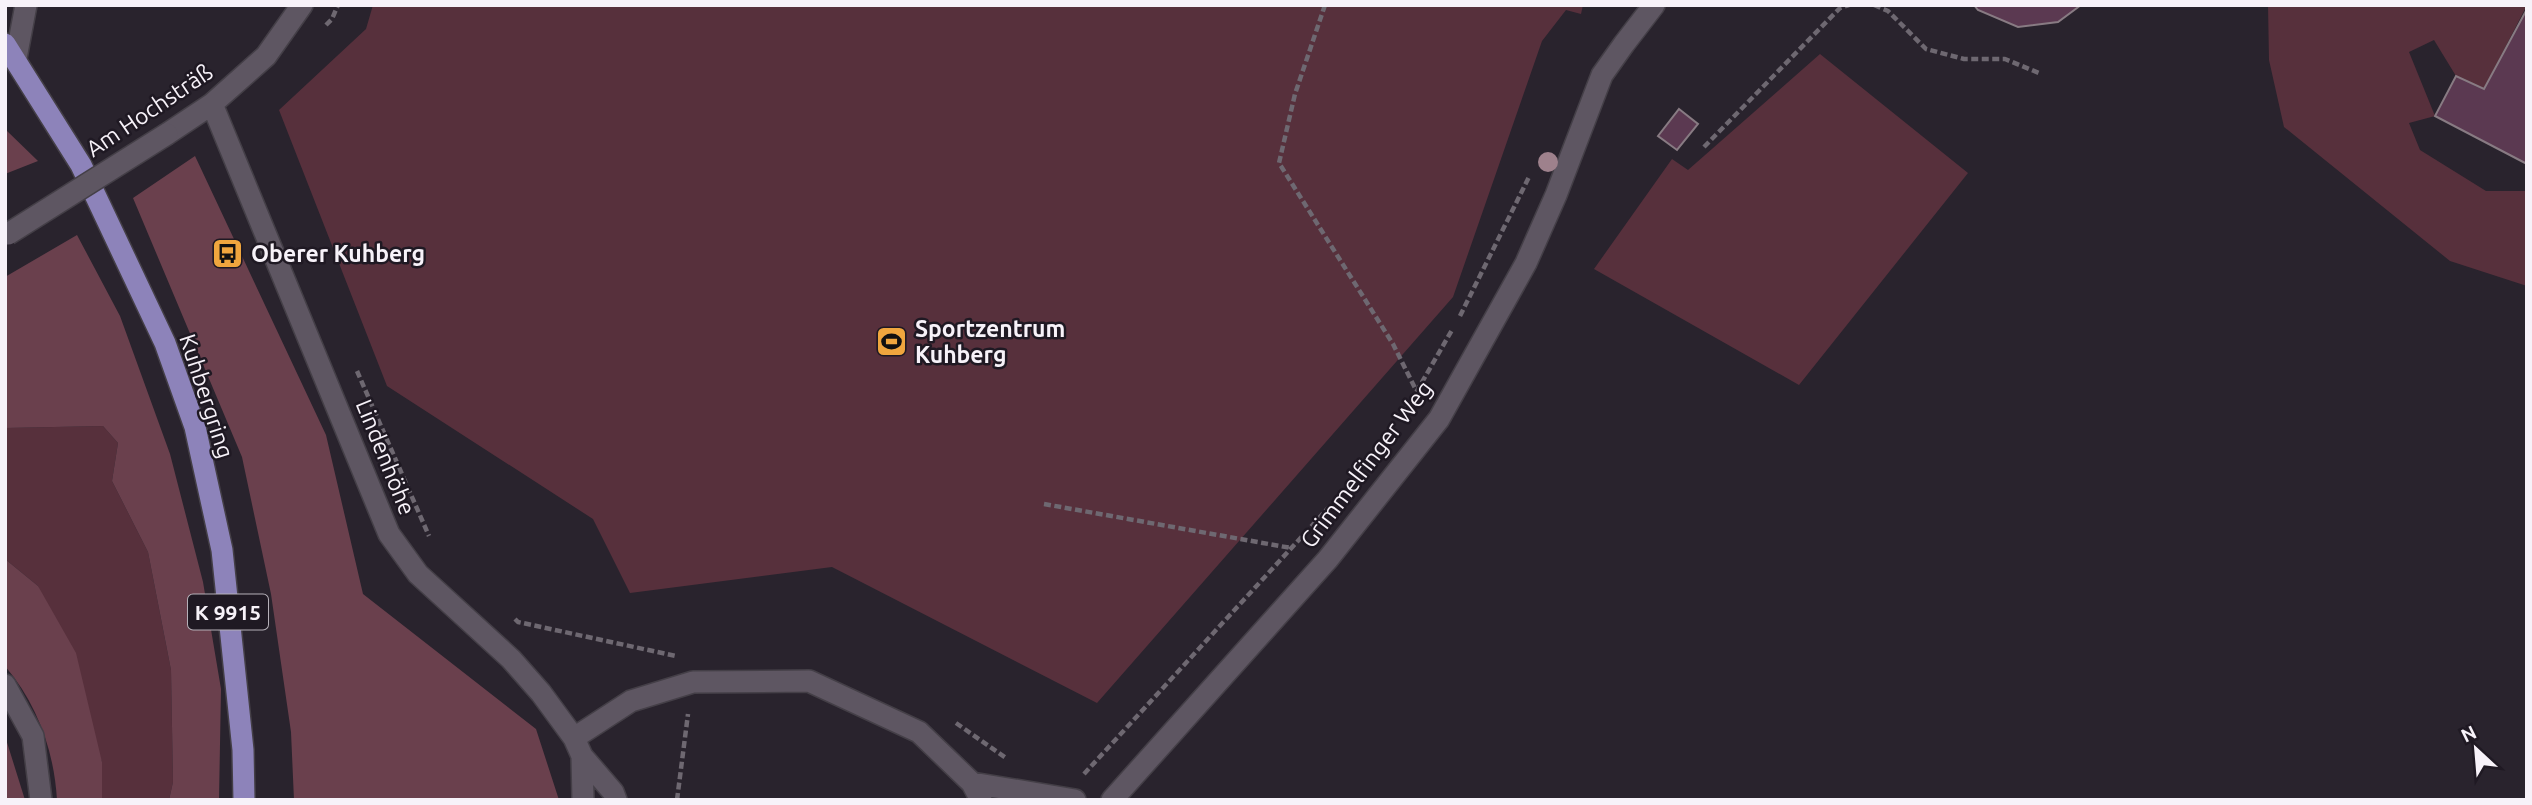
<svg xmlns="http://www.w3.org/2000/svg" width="2532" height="805" viewBox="0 0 2532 805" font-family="Ubuntu,sans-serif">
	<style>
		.green { fill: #57303c }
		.forest { fill: #6a404d }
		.building { fill: #5b3951; stroke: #887b83; stroke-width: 2 }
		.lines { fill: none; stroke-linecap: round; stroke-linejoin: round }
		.minor-casing { stroke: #443f47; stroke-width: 24 }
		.tertiary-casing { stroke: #443f47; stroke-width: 24 }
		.primary-casing { stroke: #443f47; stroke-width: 24 }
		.path { stroke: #6e6871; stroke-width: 4.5; stroke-dasharray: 7 3.5; stroke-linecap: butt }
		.minor { stroke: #5e5662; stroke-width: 21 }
		.tertiary { stroke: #5e5662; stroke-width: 21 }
		.primary { stroke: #8d83ba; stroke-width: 21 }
		.minor-bridge-casing { stroke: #443f47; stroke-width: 24; stroke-linecap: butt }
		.minor-bridge { stroke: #5e5662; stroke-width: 21 }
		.tree { fill: #9e818c }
		.labels { text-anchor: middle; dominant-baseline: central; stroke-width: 5; stroke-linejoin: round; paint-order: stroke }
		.shield { fill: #1f1923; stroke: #b6b1b9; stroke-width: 2 }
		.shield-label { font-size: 21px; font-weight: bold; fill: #f7f2f9 }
		.street-label { font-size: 23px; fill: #f7f2f9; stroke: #1f1923 }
		.poi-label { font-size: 23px; font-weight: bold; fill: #f7f2f9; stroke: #1f1923; text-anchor: start }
	</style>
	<rect width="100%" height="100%" fill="#29232d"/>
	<!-- green -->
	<path class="green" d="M373,5H1583L1581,14L1566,10L1542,41L1453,297L1097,703L832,567L630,593L593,519L387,386L279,110L366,29Z
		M2268,5H2527L2484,89L2456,76L2434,40L2409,52L2435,116L2409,123L2420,150L2486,191H2527V286L2450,261L2284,127L2269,60Z
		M1820,54L1968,173L1799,385L1594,269L1672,159L1688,170Z
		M103,426L118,443L112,481L148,552L171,670L173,782L169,800H102V762L38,586L5,559V428Z"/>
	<!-- forest -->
	<path class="forest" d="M5,129L38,161L5,174Z
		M195,156L326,435L363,594L536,729L559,800H294L291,732L271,594L242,457L133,198Z
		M77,235L120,316L170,454L203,582L221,689L219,800H169L173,782L171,670L148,552L112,481L118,443L103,426L5,428V277Z
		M5,559L38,586L76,653L102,762V800H57C54,750 37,704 5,666Z
		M5,736L25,800H5Z"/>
	<!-- building -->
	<path class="building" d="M1974,5H2081L2058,22L2018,27L1978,10Z
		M2527,9V164L2435,116L2456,76L2484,89Z
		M1679,109L1698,124L1677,150L1658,136Z"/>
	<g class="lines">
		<defs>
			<path id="minor" d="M212,104L389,534L418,574L511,659L541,693L574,738L582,756L613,792L616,800
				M167,134L212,104L266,56L302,5
				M5,685L33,736L41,800
				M574,738L631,701L693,682L809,681L919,732L972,783L981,800
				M582,756L583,800
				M972,783L1075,800
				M1112,800L1328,559L1439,419L1526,263L1556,195L1602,75L1624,44L1654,5"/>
			<path id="tertiary" d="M16,58L26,5"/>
			<path id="primary" d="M5,44L81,165L165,343L195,427L222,550L243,750L244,800"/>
		</defs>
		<!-- minor casing -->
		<use href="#minor" class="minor-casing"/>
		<!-- tertiary casing -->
		<use href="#tertiary" class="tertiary-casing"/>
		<!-- primary casing -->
		<use href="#primary" class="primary-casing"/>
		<!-- path -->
		<path class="path" d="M1325,5L1295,94L1279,163L1393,344L1416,390
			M1874,5L1888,11L1926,49L1964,59H2005L2039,73
			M326,25L332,19L338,5
			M1704,147L1840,8L1849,5
			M1460,316L1529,177
			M357,371L429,536
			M1406,410L1452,330
			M1044,504L1291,548
			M515,619L518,622L676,656
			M956,723L1006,758
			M1084,774L1329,507
			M677,800L688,714"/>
		<!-- minor -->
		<use href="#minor" class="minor"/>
		<!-- tertiary -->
		<use href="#tertiary" class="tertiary"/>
		<!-- primary -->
		<use href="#primary" class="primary"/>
		<defs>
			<path id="minor-bridge" d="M8,234L167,134"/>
		</defs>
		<!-- minor-bridge casing -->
		<use href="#minor-bridge" class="minor-bridge-casing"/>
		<!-- minor-bridge -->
		<use href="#minor-bridge" class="minor-bridge"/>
	</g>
	<!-- trees -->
	<circle class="tree" cx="1548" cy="162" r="10"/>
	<!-- icons -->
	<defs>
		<symbol id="bus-square" viewBox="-11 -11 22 22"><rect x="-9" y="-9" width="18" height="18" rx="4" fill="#f0a63e" stroke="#1f1923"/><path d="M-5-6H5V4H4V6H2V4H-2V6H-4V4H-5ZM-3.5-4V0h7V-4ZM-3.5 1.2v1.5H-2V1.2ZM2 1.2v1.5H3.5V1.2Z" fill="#111"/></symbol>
		<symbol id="stadium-square" viewBox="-11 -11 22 22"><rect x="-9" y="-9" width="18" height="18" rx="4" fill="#f0a63e" stroke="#1f1923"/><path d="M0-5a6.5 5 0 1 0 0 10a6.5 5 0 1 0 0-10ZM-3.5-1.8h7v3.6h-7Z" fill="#111"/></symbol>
	</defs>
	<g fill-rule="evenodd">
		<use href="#bus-square" x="210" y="236" width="35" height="35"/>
		<use href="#stadium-square" x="874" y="324" width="35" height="35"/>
	</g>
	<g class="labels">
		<!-- shield labels -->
		<rect class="shield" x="188" y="594.5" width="80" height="35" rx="5"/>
		<g class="shield-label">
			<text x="228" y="612">K 9915</text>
		</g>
		<!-- street labels -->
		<g class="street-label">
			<text transform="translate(149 110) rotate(-34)">Am Hochsträß</text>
			<text transform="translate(207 396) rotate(72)">Kuhbergring</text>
			<text transform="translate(386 457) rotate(68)">Lindenhöhe</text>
			<text transform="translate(1366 464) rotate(-53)">Grimmelfinger Weg</text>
		</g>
		<!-- poi labels -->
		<g class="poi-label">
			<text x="251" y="253">Oberer Kuhberg</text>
			<text x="915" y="328">Sportzentrum<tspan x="915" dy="26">Kuhberg</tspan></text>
		</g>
	</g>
	<!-- border -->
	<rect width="2532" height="805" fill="none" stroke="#f7f2f9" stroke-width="14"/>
	<!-- north arrow -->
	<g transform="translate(2476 749) rotate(334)" stroke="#1f1923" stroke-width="5" paint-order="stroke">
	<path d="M0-5L12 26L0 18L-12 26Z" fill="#f7f2f9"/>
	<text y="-10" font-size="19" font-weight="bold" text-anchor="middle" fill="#f7f2f9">N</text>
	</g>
</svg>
